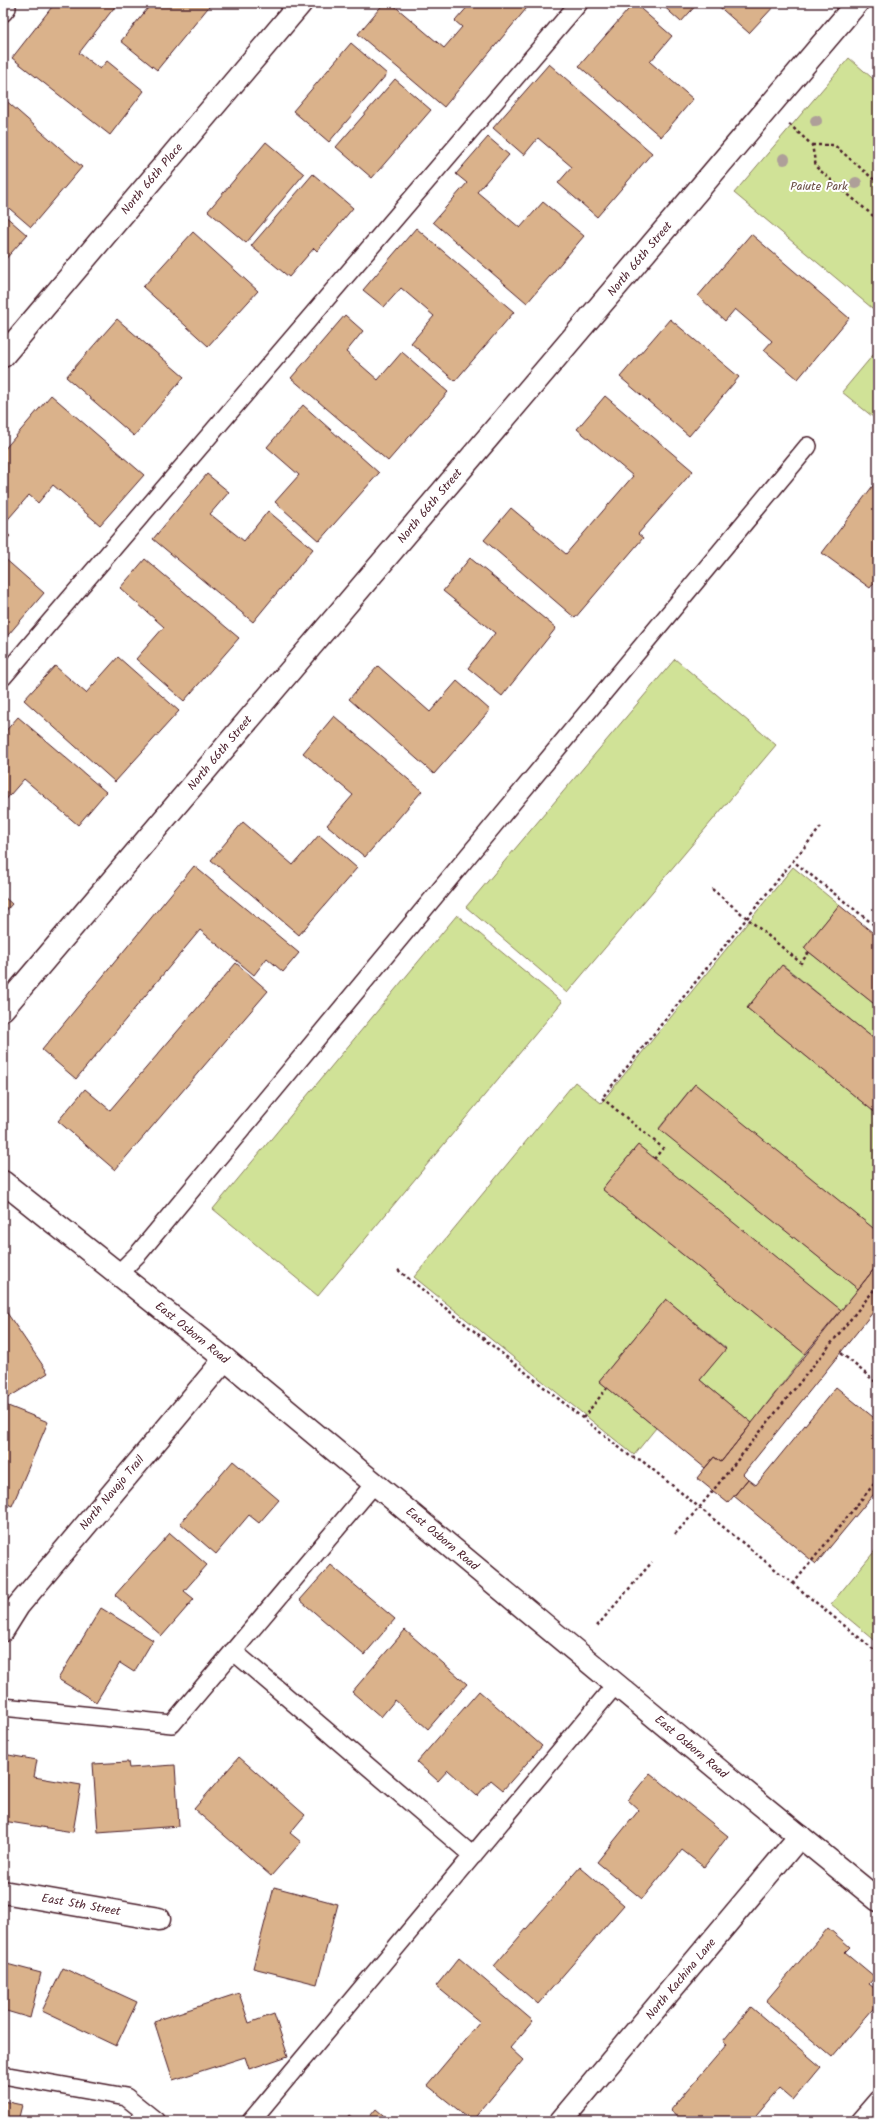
<svg xmlns="http://www.w3.org/2000/svg" width="881" height="2124" viewBox="0 0 881 2124" font-family="Kalam,sans-serif">
	<style>
		.green { fill: #d0e297; stroke: #8d8061 }
		.building { fill: #dab28b; stroke: #4a1f2b }
		.lines { fill: none; stroke-linecap: round; stroke-linejoin: round }
		.lane-casing { stroke: #4a1f2b; stroke-width: 20 }
		.street-casing { stroke: #4a1f2b; stroke-width: 25 }
		.secondary-casing { stroke: #4a1f2b; stroke-width: 25 }
		.path { stroke: #4a1f2b; stroke-width: 2.5; stroke-dasharray: 3 3; stroke-linecap: butt }
		.lane { stroke: #fff; stroke-width: 17 }
		.street { stroke: #fff; stroke-width: 22 }
		.secondary { stroke: #fff; stroke-width: 22 }
		.tree { fill: #ae9f99 }
		.labels { text-anchor: middle; dominant-baseline: central; stroke-width: 4; stroke-linejoin: round; paint-order: stroke }
		.street-label { font-size: 12px; fill: #4a1f2b; stroke: #fff }
		.park-label { font-size: 12px; fill: #6c5046; stroke: #fff }
	</style>
	<rect width="100%" height="100%" fill="#fff"/>
	<filter id="ink" filterUnits="userSpaceOnUse"><feTurbulence type="fractalNoise" baseFrequency=".025" numOctaves="2"/><feDisplacementMap in="SourceGraphic" scale="8" xChannelSelector="R" yChannelSelector="G"/><feConvolveMatrix kernelMatrix="1 2 1 2 8 2 1 2 1" color-interpolation-filters="sRGB"/></filter>
	<g filter="url(#ink)">
		<!-- green -->
		<path class="green" d="M849,58L878,83V313L734,193Z
			M878,349V421L842,392Z
			M675,659L776,745L567,993L466,907Z
			M793,867L839,905L804,948L878,1007V1042L783,965L747,1008L878,1115V1232L694,1085L659,1128L858,1289L841,1310L637,1146L602,1189L805,1354L752,1423L700,1380L726,1348L666,1299L599,1381L656,1428L634,1455L414,1277L575,1082L601,1103Z
			M457,915L562,1002L318,1296L213,1209Z
			M878,1547V1643L831,1604Z"/>
		<!-- building -->
		<path class="building" d="M55,3L117,4L79,53L100,69L107,61L144,91L110,135L12,58Z
			M152,3H212L157,70L121,41Z
			M384,3H391L444,48L462,27L455,21L471,3H531L444,107L358,34Z
			M634,3L672,36L650,62L693,99L661,137L579,66Z
			M660,3H698L681,22Z
			M715,3H777L749,33Z
			M351,43L387,74L329,142L293,111Z
			M549,64L652,153L597,217L558,183L572,167L538,138L524,155L493,128Z
			M395,79L431,110L372,178L336,147Z
			M3,98L82,167L31,227L3,203Z
			M488,137L509,155L477,192L520,228L543,202L584,236L527,303L433,222L467,183L456,174Z
			M266,142L304,174L246,243L208,211Z
			M313,174L353,208L317,251L314,248L289,277L251,246Z
			M3,214L27,235L3,262Z
			M416,228L514,312L455,381L411,343L434,316L401,288L384,307L363,290Z
			M193,232L258,291L208,346L143,287Z
			M751,234L849,318L798,379L764,350L772,341L735,309L725,321L698,296Z
			M345,315L363,331L346,352L378,380L402,352L448,392L388,461L291,378Z
			M117,319L184,377L134,436L66,377Z
			M670,319L739,377L689,436L620,377Z
			M51,395L144,475L100,525L53,485L38,503L29,495L3,525V451Z
			M605,396L693,471L638,534L643,538L575,618L484,540L511,508L566,554L633,476L577,429Z
			M303,405L379,473L319,541L275,502L299,475L267,447Z
			M207,474L229,492L210,514L244,541L268,511L313,549L253,622L153,539Z
			M878,479V578L870,588L822,553Z
			M3,530L10,536L3,544Z
			M3,557L44,593L3,641Z
			M470,558L556,628L502,696L468,668L495,633L443,591Z
			M145,559L239,638L184,701L136,659L164,627L120,588Z
			M118,657L179,711L115,782L24,700L55,666L86,693Z
			M378,666L430,712L457,681L490,710L434,774L349,699Z
			M334,716L422,791L365,857L327,825L353,795L303,753Z
			M18,717L106,792L78,825L24,779L3,803V734Z
			M243,822L293,865L319,835L357,868L299,935L211,860Z
			M194,866L299,953L283,972L267,958L254,975L200,930L76,1079L42,1050Z
			M3,896L12,904L3,914Z
			M839,905L878,937V1007L804,948Z
			M236,963L268,991L115,1170L58,1121L85,1089L110,1110Z
			M782,965L878,1042V1115L747,1008Z
			M695,1084L878,1232V1264L858,1289L659,1129Z
			M638,1145L841,1310L805,1354L602,1189Z
			M878,1264V1306L743,1474L748,1479L728,1503L697,1478L714,1457L721,1462Z
			M666,1299L726,1349L700,1380L752,1423L721,1462L714,1457L705,1468L599,1381Z
			M3,1307L48,1373L6,1399L3,1396Z
			M836,1387L878,1421V1489L816,1564L734,1496L748,1479L756,1485Z
			M3,1404L48,1422L12,1506L3,1502Z
			M233,1461L279,1500L259,1523L249,1515L216,1554L180,1523Z
			M170,1533L207,1565L184,1591L194,1599L162,1636L115,1595Z
			M331,1565L395,1619L364,1655L300,1600Z
			M101,1608L153,1640L134,1672L120,1663L96,1702L58,1679Z
			M405,1630L467,1684L428,1729L395,1700L381,1717L352,1692Z
			M479,1691L542,1746L503,1790L491,1780L477,1796L448,1770L438,1781L417,1762Z
			M3,1754L37,1760L34,1777L81,1785L73,1832L3,1821Z
			M239,1757L305,1815L290,1833L301,1842L271,1876L194,1809Z
			M128,1762L129,1768L175,1765L179,1826L98,1832L93,1764Z
			M650,1773L728,1836L704,1867L682,1850L642,1899L597,1862L639,1810L628,1800Z
			M580,1867L624,1905L538,2004L494,1966Z
			M274,1887L338,1904L317,1984L253,1968Z
			M828,1928L850,1947L845,1952L875,1977L869,1984L878,1991V2003L832,2057L766,2001Z
			M459,1958L533,2021L510,2048L523,2060L472,2121L427,2085L480,2022L436,1986Z
			M3,1963L41,1973L30,2018L3,2010Z
			M63,1968L137,2002L116,2046L42,2011Z
			M239,1993L249,2023L274,2014L288,2056L249,2069L245,2057L173,2080L154,2021Z
			M751,2007L821,2067L793,2100L779,2088L751,2121H682L670,2111L727,2044L723,2041Z
			M3,2101L22,2105L18,2121H3Z
			M376,2109L390,2121H366Z
			M878,2113V2121H871Z
			M349,2115L357,2121H344Z"/>
		<g class="lines">
			<defs>
				<path id="lane" d="M3,13L7,8L6,3
					M3,677L579,3
					M118,1274L139,1253L808,446
					M233,1651L473,1856
					M3,1707L172,1724L375,1483
					M3,2075L126,2097L156,2121
					M251,2121L616,1684
					M859,2121L878,2099"/>
				<path id="street" d="M3,356L301,3
					M3,1009L857,3
					M3,1630L18,1606L225,1359
					M3,1892L159,1919
					M561,2121L800,1836"/>
				<path id="secondary" d="M3,1182L225,1359L732,1781L878,1900"/>
			</defs>
			<!-- lane casing -->
			<use href="#lane" class="lane-casing"/>
			<!-- street casing -->
			<use href="#street" class="street-casing"/>
			<!-- secondary casing -->
			<use href="#secondary" class="secondary-casing"/>
			<!-- path -->
			<path class="path" d="M789,124L812,145L816,167L878,220
				M812,145H834L878,183
				M821,827L793,861L878,928
				M712,889L801,963L809,952
				M654,1159L663,1148L602,1098L793,861
				M398,1270L631,1457L641,1460L878,1653
				M841,1353L878,1384
				M583,1418L607,1388
				M675,1534L699,1508L878,1285
				M793,1584L878,1479
				M597,1626L652,1562"/>
			<!-- lane -->
			<use href="#lane" class="lane"/>
			<!-- street -->
			<use href="#street" class="street"/>
			<!-- secondary -->
			<use href="#secondary" class="secondary"/>
		</g>
		<!-- trees -->
		<g class="tree">
			<circle cx="816" cy="121" r="6"/>
			<circle cx="784" cy="159" r="6"/>
			<circle cx="856" cy="183" r="6"/>
		</g>
	</g>
	<g class="labels">
		<!-- street labels -->
		<g class="street-label">
			<text transform="translate(152 179) rotate(-50)">North 66th Place</text>
			<text transform="translate(640 259) rotate(-50)">North 66th Street</text>
			<text transform="translate(430 506) rotate(-50)">North 66th Street</text>
			<text transform="translate(220 753) rotate(-50)">North 66th Street</text>
			<text transform="translate(192 1333) rotate(39)">East Osborn Road</text>
			<text transform="translate(112 1493) rotate(-50)">North Navajo Trail</text>
			<text transform="translate(442 1539) rotate(40)">East Osborn Road</text>
			<text transform="translate(691 1747) rotate(40)">East Osborn Road</text>
			<text transform="translate(81 1905) rotate(10)">East 5th Street</text>
			<text transform="translate(681 1979) rotate(-50)">North Kachina Lane</text>
		</g>
		<!-- park labels -->
		<g class="park-label">
			<text x="819" y="186">Paiute Park</text>
		</g>
	</g>
	<!-- margin -->
	<rect width="881" height="2124" fill="none" stroke="#fff" stroke-width="16"/>
	<rect x="8" y="8" width="865" height="2108" fill="none" stroke="#4a1f2b" stroke-width="1.5" filter="url(#ink)"/>
</svg>
